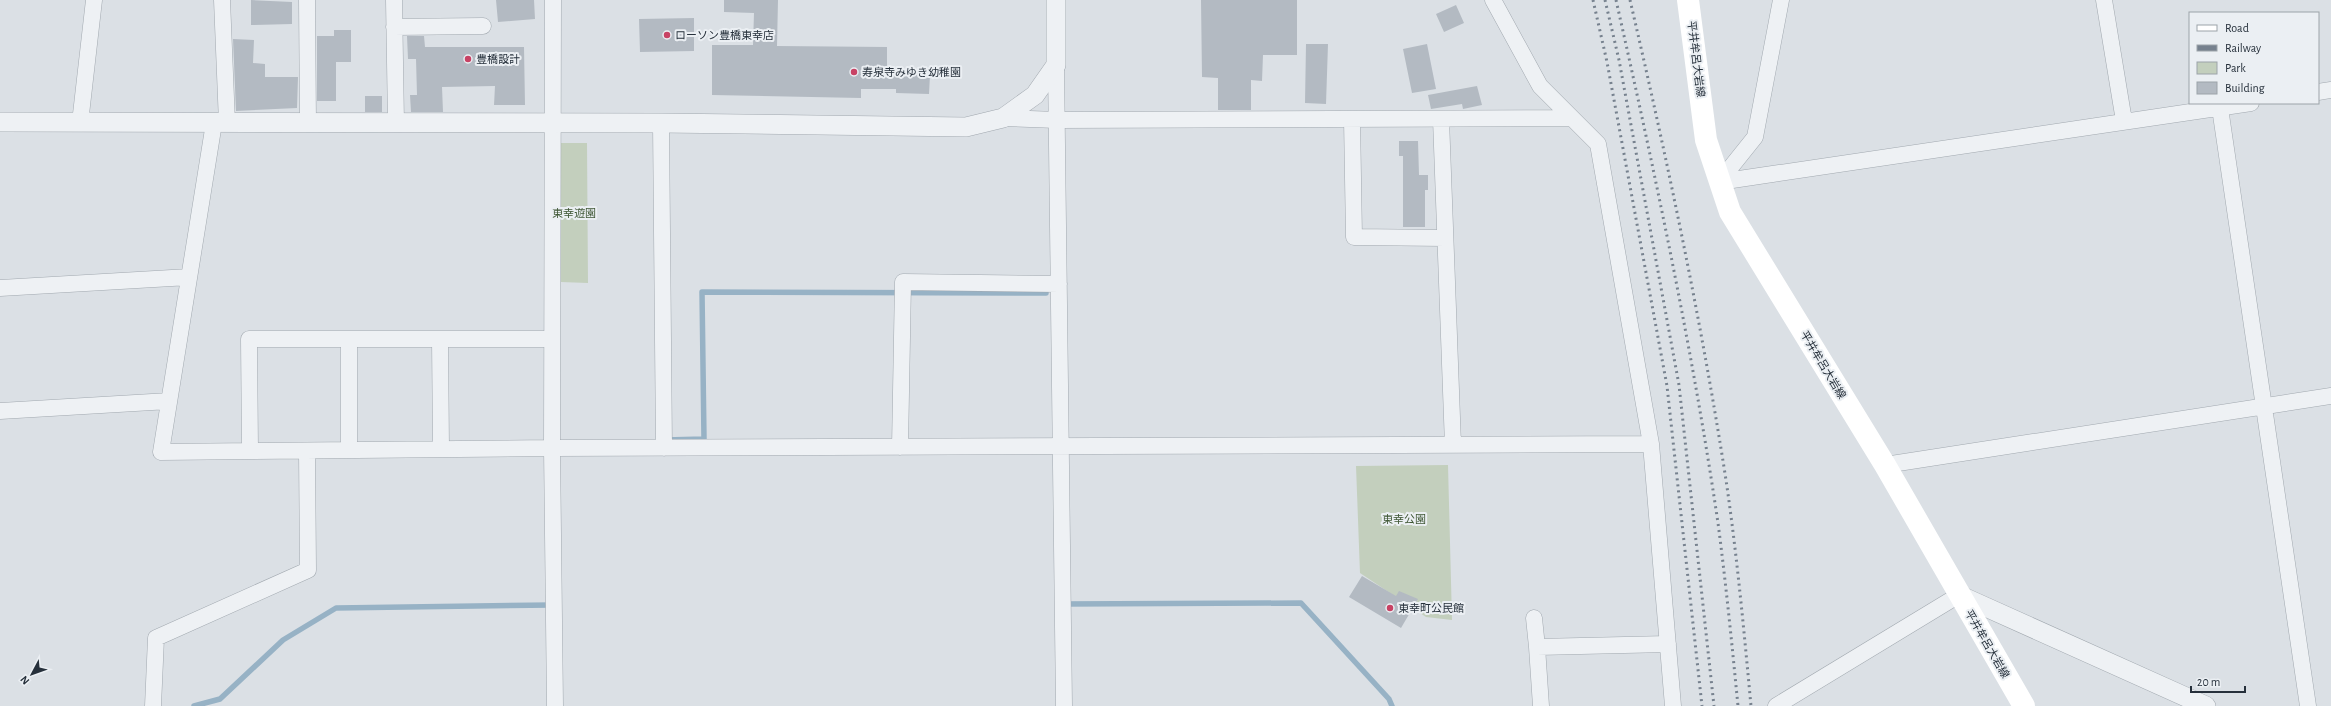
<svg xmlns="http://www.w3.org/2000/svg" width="2331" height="706" viewBox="0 0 2331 706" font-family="'Alegreya Sans','Noto Sans JP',sans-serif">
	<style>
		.green { fill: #c3cfbd }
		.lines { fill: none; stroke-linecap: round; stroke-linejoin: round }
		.stream { stroke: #97b2c5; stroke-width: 5.5 }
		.building { fill: #b3bac2 }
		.minor-casing { stroke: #a1a8af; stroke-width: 17 }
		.tertiary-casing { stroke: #a1a8af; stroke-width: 20 }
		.minor { stroke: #eef1f4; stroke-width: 16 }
		.tertiary { stroke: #eef1f4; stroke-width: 19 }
		.secondary { stroke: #fff; stroke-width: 22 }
		.rail { stroke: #76818e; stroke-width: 3; stroke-dasharray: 2 4; stroke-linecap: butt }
		.poi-dot { fill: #c84264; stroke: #ebeff3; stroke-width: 1.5 }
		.labels { text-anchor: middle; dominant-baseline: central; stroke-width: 4; stroke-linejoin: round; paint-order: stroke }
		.poi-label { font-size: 11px; fill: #26303b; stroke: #ebeff3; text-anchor: start }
		.street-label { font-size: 11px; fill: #26303b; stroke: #ebeff3 }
		.park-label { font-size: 11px; fill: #3e5634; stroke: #ebeff3 }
	</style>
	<rect width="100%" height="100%" fill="#dbe0e5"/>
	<!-- green -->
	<path class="green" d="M560,143H587L588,283L561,282Z
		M1448,465L1452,620L1426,617L1360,573L1356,466Z"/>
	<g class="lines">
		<!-- stream -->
		<path class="stream" d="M665,440L704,439L702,292L1046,293
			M1064,604L1301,603L1389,699L1392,706
			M194,706L220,699L283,640L336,608L552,605"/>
	</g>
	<!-- building -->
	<path class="building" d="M251,0L292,2V24L251,25Z
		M496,0H534L535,19L498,22Z
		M724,0H778L777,46L887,47V73L930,75L929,94L896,93V89H861V98L712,95V45H753L754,13L724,12Z
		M1201,0H1297V55H1263L1262,81L1251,80V110H1218V78L1202,77Z
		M1456,5L1464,23L1444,32L1436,14Z
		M694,18V51L640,52L639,19Z
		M334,30H351V62H336V101H317V36H334Z
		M407,36H424L425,47H524L525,105H494L495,86L442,87L443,112H411L410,95H417L416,59H408Z
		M233,39L254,40L253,63L265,64V77H298L297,108L236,111Z
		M1306,44H1328L1326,104L1305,103Z
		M1427,44L1436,89L1412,93L1403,49Z
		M1477,86L1482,105L1463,109L1462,104L1431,109L1428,95Z
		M365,96H382V112H365Z
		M1399,141H1418L1419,175H1428V190H1425V227H1403V156H1399Z
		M1362,576L1396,596L1399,591L1418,599L1401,628L1349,597Z"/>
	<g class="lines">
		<defs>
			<path id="minor" d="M222,0L227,123
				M307,0L308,123
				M394,0L396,123
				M553,0L552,448L555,706
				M1493,0L1540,86L1598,144L1651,444L1673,706
				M2104,0L2124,121
				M394,27L483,26
				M1056,65L1064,706
				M2318,92L2331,90
				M2220,108L2308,706
				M1003,118L1057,120L1571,118
				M1352,119L1354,237L1445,238
				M1441,119L1453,445
				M80,123L94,0
				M214,123L161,452L552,448L1651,444
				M661,123L664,448
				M1719,182L2251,103
				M1719,182L1755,137L1781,0
				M0,288L189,277
				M349,339V450
				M440,339L441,449
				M0,411L169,401
				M900,447L903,282L1059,284
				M250,451L249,339H552
				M1885,465L2331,396
				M1534,618L1537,647
				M153,706L156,638L308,570L307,451
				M1541,706L1537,647L1668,644
				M1776,706L1959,595"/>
			<path id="tertiary" d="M0,122L661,123L966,127L1003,118L1035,95L1056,65V0
				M1959,595L2206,706"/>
		</defs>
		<!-- minor casing -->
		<use href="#minor" class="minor-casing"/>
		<!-- tertiary casing -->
		<use href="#tertiary" class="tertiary-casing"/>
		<!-- minor -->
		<use href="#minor" class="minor"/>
		<!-- tertiary -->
		<use href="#tertiary" class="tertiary"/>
		<!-- secondary -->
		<path class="secondary" d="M1688,0L1706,140L1730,212L1885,465L2024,706"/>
		<!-- rail -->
		<path class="rail" d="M1593,0L1607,62L1667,386L1702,706
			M1605,0L1619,60L1679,385L1714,706
			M1616,0C1655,173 1692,347 1718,523C1726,584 1732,645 1738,706
			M1630,0C1667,159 1701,319 1726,480C1737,555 1744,631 1751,706"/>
	</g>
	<!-- markers -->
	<g class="poi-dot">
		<circle cx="667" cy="35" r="4"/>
		<circle cx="468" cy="59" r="4"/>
		<circle cx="854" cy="72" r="4"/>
		<circle cx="1390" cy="608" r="4"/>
	</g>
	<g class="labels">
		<!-- poi labels -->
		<g class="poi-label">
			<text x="675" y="35">ローソン豊橋東幸店</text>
			<text x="476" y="59">豊橋設計</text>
			<text x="862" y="72">寿泉寺みゆき幼稚園</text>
			<text x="1398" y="608">東幸町公民館</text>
		</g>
		<!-- street labels -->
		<g class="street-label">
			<text transform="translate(1696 59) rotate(83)">平井牟呂大岩線</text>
			<text transform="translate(1823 365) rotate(59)">平井牟呂大岩線</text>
			<text transform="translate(1987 644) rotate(60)">平井牟呂大岩線</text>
		</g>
		<!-- park labels -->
		<g class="park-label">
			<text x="574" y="213">東幸遊園</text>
			<text x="1404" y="519">東幸公園</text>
		</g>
	</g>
	<!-- legend -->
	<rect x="2189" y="12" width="130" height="92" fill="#ebeff3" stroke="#9ca3a9"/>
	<rect x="2197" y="25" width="20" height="6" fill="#ffffff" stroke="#9ca3a9"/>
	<text x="2225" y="32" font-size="12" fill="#26303b">Road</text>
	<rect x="2197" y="45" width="20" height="6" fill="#76818e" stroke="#9ca3a9"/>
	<text x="2225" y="52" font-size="12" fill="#26303b">Railway</text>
	<rect x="2197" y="62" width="20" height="12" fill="#c3cfbd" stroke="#9ca3a9"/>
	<text x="2225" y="72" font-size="12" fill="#26303b">Park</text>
	<rect x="2197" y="82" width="20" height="12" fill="#b3bac2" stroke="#9ca3a9"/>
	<text x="2225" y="92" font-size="12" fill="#26303b">Building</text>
	<!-- north arrow -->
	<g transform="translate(32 674) rotate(229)" stroke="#ebeff3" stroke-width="3" paint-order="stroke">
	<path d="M0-3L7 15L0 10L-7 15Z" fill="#26303b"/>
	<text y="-6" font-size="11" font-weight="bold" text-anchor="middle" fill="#26303b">N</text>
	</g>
	<!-- scale -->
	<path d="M2191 686v6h54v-6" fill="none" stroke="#26303b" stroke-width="2"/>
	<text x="2197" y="686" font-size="12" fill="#26303b" stroke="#ebeff3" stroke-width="3" paint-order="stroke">20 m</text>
</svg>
